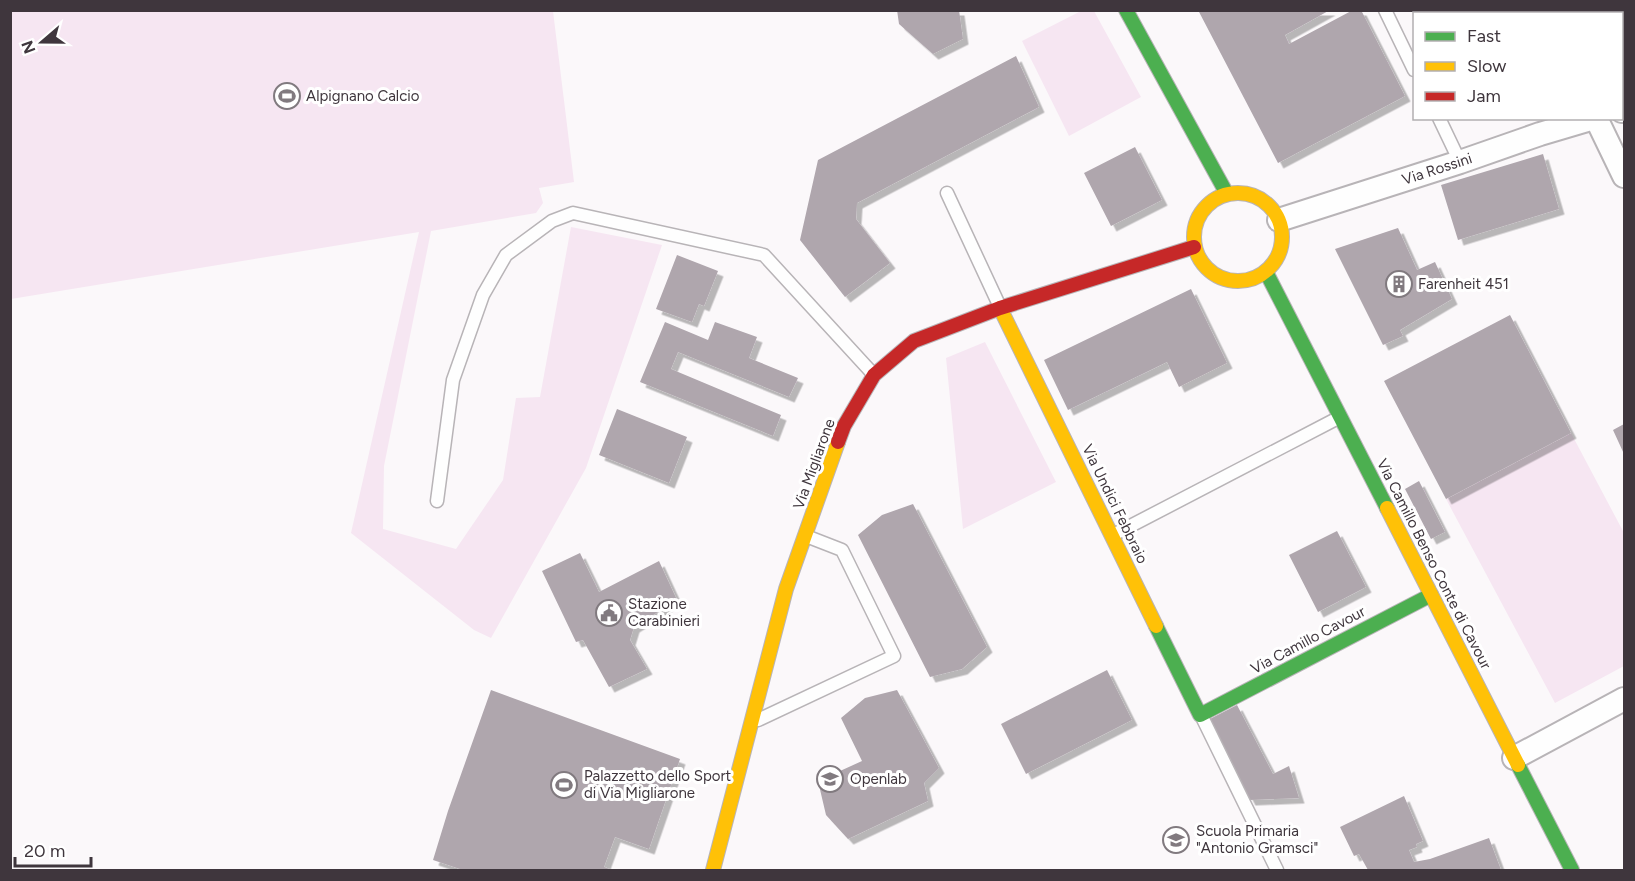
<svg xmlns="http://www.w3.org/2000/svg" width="1635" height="881" viewBox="0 0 1635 881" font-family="Figtree,sans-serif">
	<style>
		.green { fill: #f6e6f2 }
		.building { fill: #afa6ad; filter: url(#shadow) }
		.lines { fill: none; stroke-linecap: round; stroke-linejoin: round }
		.lane-casing { stroke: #b8b4b7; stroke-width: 15 }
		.street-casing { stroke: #b8b4b7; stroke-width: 26 }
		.fast-casing { stroke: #b8b4b7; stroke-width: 16 }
		.slow-casing { stroke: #b8b4b7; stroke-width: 16 }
		.jam-casing { stroke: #b8b4b7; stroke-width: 16 }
		.lane { stroke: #fefefe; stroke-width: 12 }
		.street { stroke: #fefefe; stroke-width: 22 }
		.fast { stroke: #4caf50; stroke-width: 14 }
		.slow { stroke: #ffc107; stroke-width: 14 }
		.jam { stroke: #c62828; stroke-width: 14 }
		.labels { text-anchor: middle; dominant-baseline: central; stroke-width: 6; stroke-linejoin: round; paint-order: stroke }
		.poi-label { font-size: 15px; fill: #3f363d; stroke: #fff; text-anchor: start }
		.street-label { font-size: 15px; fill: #3f363d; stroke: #fff }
	</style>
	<defs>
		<filter id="shadow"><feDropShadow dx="5.5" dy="5.5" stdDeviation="0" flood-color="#0004"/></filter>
	</defs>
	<rect width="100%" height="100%" fill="#fbf8fa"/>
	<!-- green -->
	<path class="green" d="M10,11H553L574,182L539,188L543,203L536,213L431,231L384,466L383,529L456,549L503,480L516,398L540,397L571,227L662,245L586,468L491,638L474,630L351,533L419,232L11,299Z
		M1081,11H1094L1141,97L1069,136L1022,41Z
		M985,342L1056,482L963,529L946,358Z
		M1571,433L1624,533V666L1555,703L1446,499Z"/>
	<!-- building -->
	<path class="building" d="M897,10H959L963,39L933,54L899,24Z
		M1198,10H1330L1285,35L1289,44L1353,10H1361L1405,96L1278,163Z
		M1445,10H1502L1503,14H1447Z
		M1542,10H1624V16L1622,18V14H1543Z
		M1016,56L1039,107L857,203L856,219L890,263L845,297L800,240L818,160Z
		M1135,147L1162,200L1111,226L1084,173Z
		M1543,154L1559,209L1458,240L1441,185Z
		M1398,228L1417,270L1435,262L1452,299L1400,330L1403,336L1383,345L1335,249Z
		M677,255L718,271L704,306L699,304L692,322L656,309Z
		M1191,289L1227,363L1179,387L1167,362L1068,410L1044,360Z
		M1510,315L1571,433L1446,499L1384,381Z
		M665,322L708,340L715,322L757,337L749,358L798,378L789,397L678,352L671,369L781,415L773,436L640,382Z
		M617,409L687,437L669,483L599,455Z
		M1624,424V454L1613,430Z
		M1419,481L1445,532L1431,539L1405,489Z
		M913,504L987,647L962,669L930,677L858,535L882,515Z
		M1337,531L1366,587L1318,612L1289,555Z
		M580,553L599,592L659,561L677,600L634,627L630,640L647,669L609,687L583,640L576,642L542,571Z
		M1107,670L1132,720L1026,774L1001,724Z
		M491,690L680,759L649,849L615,837L604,867L612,870H463L433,860L448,811Z
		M897,690L939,768L924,783L928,801L848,839L826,815L818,781L862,761L841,718L865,698Z
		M1237,705L1273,774L1289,766L1299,798L1250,800L1208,720Z
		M1404,796L1423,841L1416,844L1417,847L1409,850L1414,862L1430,859L1489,838L1501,870H1368L1359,854L1354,856L1340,827Z"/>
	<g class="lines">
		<defs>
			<path id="lane" d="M1385,10L1414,70
				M1439,118L1460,162
				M947,193L1000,307
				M437,501L453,380L483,295L506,255L552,221L573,213L764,255L874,375
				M1113,535L1340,417
				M1201,715L1277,870
				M758,720L894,656L842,550L806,536"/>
			<path id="street" d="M1622,111L1624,110
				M1596,118L1624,176
				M1279,220L1460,162L1540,134L1594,118
				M1514,758L1624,699"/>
			<path id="fast" d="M1126,10L1227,194
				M1266,272L1387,508
				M1156,626L1200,715L1431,595
				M1518,765L1572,870"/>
			<path id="slow" d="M1194 237a44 44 0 1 1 88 0a44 44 0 1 1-88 0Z
				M1000,308L1156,626
				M1387,508L1518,765
				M713,870L786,589L838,442"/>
			<path id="jam" d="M838,442L844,426L874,375L914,341L1000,308L1194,247"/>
		</defs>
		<!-- lane casing -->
		<use href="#lane" class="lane-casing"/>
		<!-- street casing -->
		<use href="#street" class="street-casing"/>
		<!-- fast casing -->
		<use href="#fast" class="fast-casing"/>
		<!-- slow casing -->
		<use href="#slow" class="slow-casing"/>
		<!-- jam casing -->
		<use href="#jam" class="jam-casing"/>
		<!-- lane -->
		<use href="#lane" class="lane"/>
		<!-- street -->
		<use href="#street" class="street"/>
		<!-- fast -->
		<use href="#fast" class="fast"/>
		<!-- slow -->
		<use href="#slow" class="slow"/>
		<!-- jam -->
		<use href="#jam" class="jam"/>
	</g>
	<!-- icons -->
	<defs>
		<symbol id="stadium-ring" viewBox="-11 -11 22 22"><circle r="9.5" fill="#fff" stroke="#817a7f" stroke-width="1.5"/><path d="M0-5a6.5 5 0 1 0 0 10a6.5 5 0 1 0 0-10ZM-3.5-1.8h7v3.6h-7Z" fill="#817a7f"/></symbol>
		<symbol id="building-ring" viewBox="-11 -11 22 22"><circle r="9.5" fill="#fff" stroke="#817a7f" stroke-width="1.5"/><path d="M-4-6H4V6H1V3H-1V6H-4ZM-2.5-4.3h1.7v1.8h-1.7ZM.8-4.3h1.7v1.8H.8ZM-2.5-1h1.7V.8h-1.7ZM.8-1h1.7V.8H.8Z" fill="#817a7f"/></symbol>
		<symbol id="civic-ring" viewBox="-11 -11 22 22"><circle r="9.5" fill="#fff" stroke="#817a7f" stroke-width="1.5"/><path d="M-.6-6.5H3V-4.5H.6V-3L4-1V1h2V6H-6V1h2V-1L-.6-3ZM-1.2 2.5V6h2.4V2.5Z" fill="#817a7f"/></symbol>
		<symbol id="school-ring" viewBox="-11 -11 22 22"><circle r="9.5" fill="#fff" stroke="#817a7f" stroke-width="1.5"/><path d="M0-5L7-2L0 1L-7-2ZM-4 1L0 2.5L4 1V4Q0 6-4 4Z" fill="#817a7f"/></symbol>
	</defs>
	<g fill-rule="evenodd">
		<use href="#stadium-ring" x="272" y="81" width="30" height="30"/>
		<use href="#building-ring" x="1384" y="269" width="30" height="30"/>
		<use href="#civic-ring" x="594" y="598" width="30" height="30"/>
		<use href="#school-ring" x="815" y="764" width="30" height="30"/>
		<use href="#stadium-ring" x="549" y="770" width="30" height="30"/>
		<use href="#school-ring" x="1161" y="825" width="30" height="30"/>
	</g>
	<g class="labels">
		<!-- poi labels -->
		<g class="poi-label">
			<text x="306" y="96">Alpignano Calcio</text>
			<text x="1418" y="284">Farenheit 451</text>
			<text x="628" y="604">Stazione<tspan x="628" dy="17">Carabinieri</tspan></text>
			<text x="584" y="776">Palazzetto dello Sport<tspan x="584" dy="17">di Via Migliarone</tspan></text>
			<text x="850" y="779">Openlab</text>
			<text x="1196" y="831">Scuola Primaria<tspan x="1196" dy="17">"Antonio Gramsci"</tspan></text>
		</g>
		<!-- street labels -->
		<g class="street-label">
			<text transform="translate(1437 169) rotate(-18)">Via Rossini</text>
			<text transform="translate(814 464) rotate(-70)">Via Migliarone</text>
			<text transform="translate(1115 504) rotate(64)">Via Undici Febbraio</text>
			<text transform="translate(1434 564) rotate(63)">Via Camillo Benso Conte di Cavour</text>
			<text transform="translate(1308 640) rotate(-28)">Via Camillo Cavour</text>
		</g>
	</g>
	<!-- border -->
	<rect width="1635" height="881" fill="none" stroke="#3f363d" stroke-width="24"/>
	<!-- legend -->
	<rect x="1413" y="12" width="210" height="108" fill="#ffffff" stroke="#b2afb1" stroke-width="1.5"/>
	<rect x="1425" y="32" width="30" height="9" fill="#4caf50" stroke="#b2afb1" stroke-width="1.5"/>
	<text x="1467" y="42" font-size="18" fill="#3f363d">Fast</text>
	<rect x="1425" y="62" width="30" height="9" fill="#ffc107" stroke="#b2afb1" stroke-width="1.5"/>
	<text x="1467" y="72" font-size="18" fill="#3f363d">Slow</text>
	<rect x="1425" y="92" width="30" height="9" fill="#c62828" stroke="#b2afb1" stroke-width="1.5"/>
	<text x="1467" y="102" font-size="18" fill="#3f363d">Jam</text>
	<!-- north arrow -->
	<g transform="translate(42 42) rotate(250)" stroke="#ffffff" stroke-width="4.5" paint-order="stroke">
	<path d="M0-4.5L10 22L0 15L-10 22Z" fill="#3f363d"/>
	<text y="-9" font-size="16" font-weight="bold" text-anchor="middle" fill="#3f363d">N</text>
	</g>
	<!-- scale -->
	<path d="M15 857v9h76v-9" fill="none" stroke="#3f363d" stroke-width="3"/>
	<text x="24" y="857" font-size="18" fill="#3f363d" stroke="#ffffff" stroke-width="4.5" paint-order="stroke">20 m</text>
</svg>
